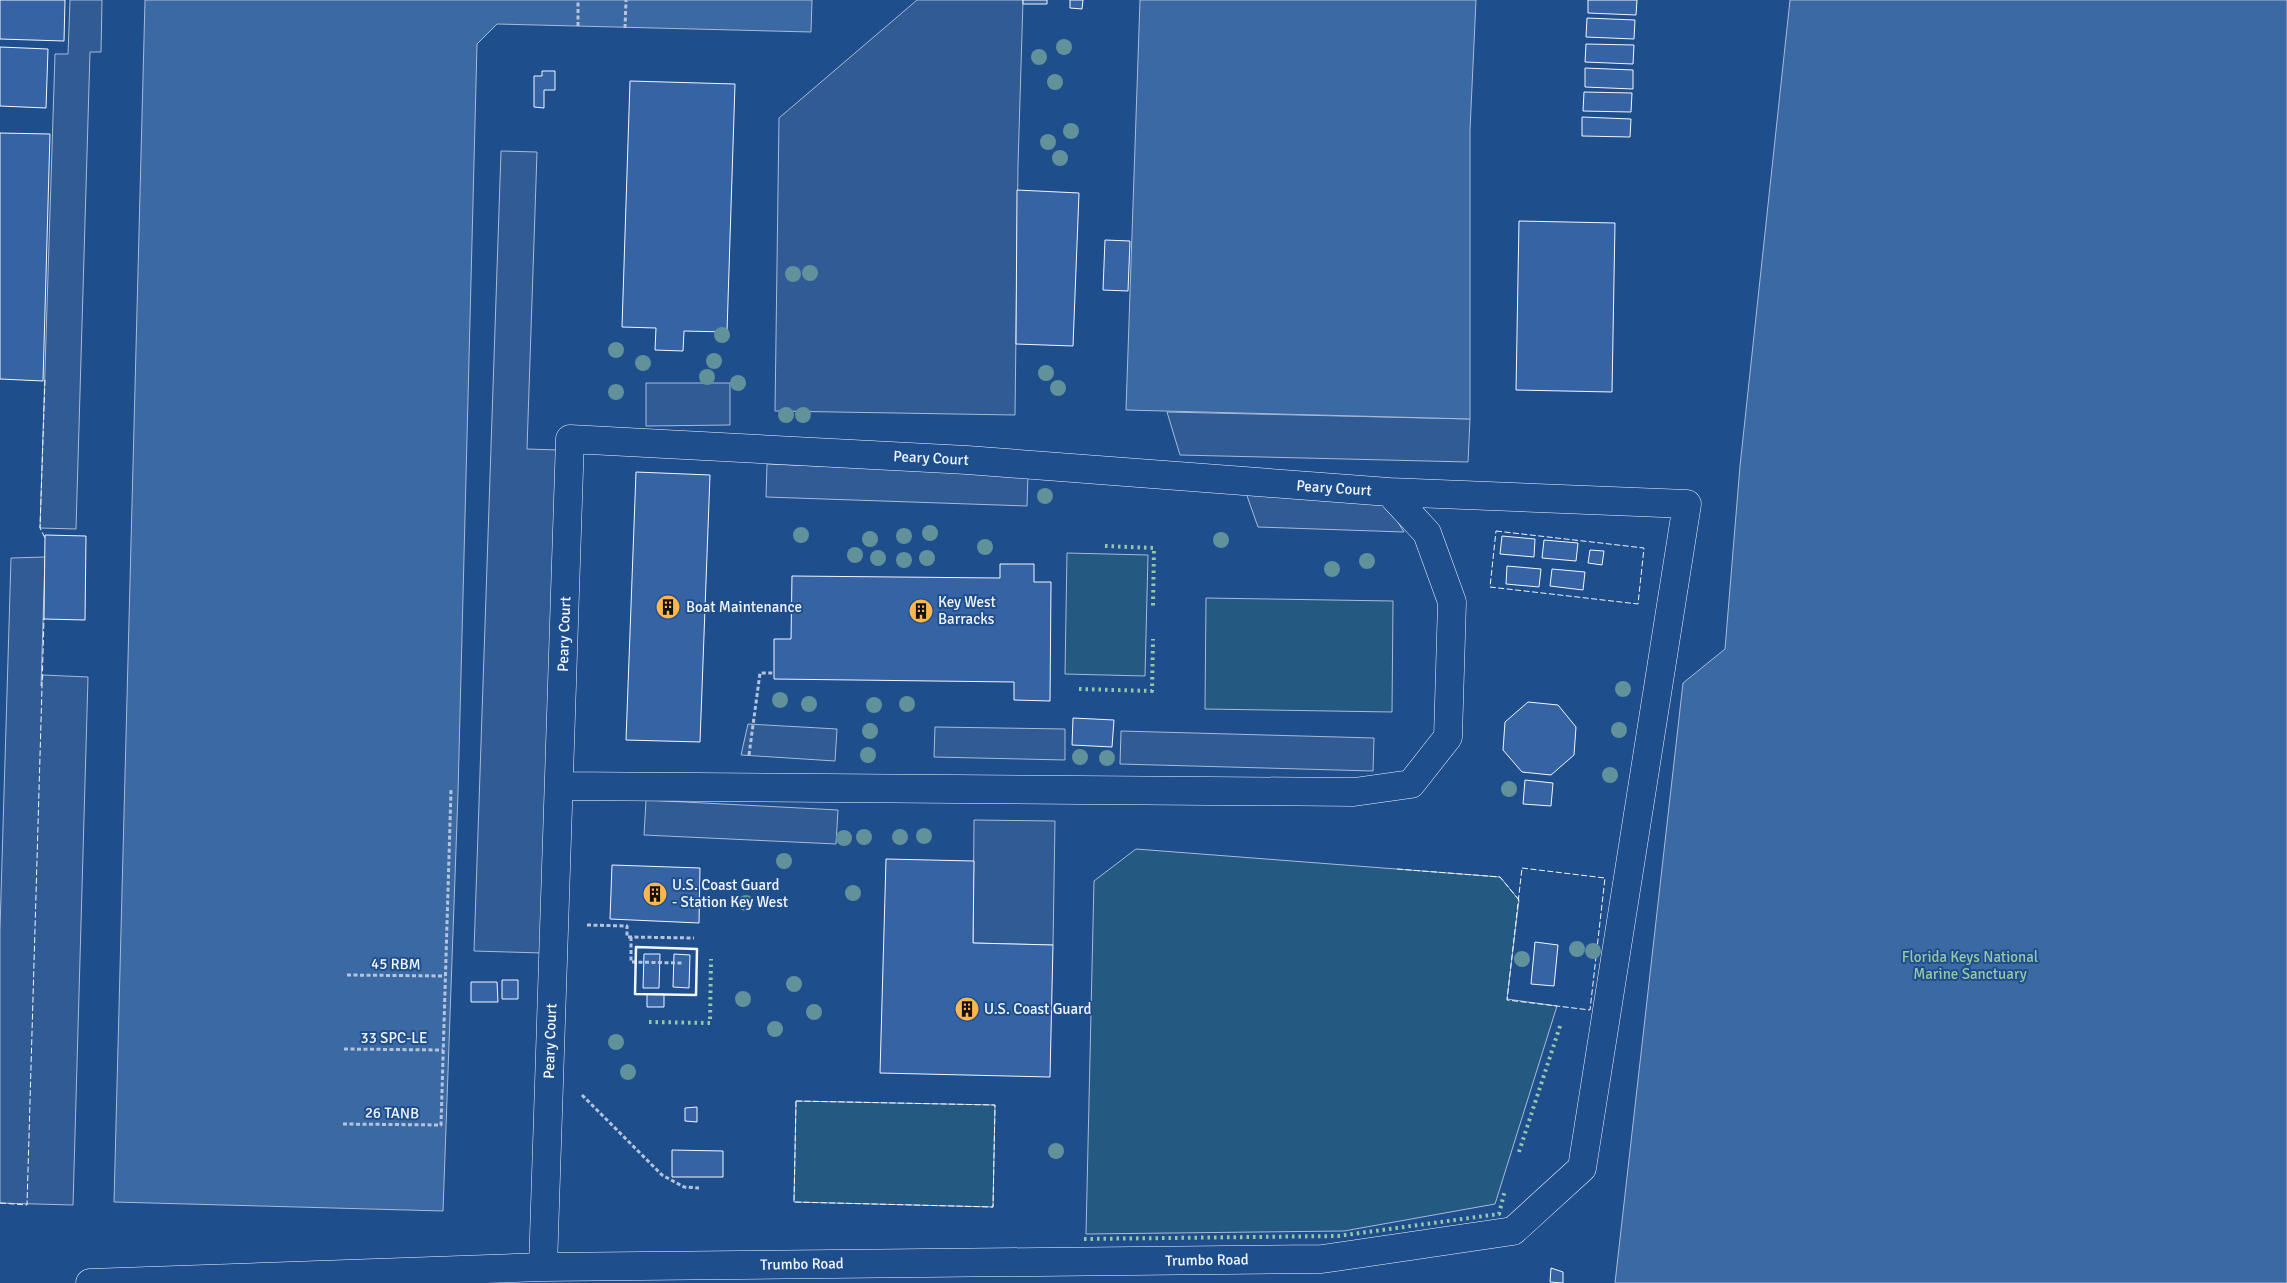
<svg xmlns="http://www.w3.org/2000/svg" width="2287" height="1283" viewBox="0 0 2287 1283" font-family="Signika,sans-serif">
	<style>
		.green { fill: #245a82; stroke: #a8bbd7 }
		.parking { fill: #305b95; stroke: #a8bbd7 }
		.water { fill: #3b69a3; stroke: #a8bbd7 }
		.building { fill: #3563a3; stroke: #f2f6ff }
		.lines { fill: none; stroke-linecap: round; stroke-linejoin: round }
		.minor-casing { stroke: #f2f6ff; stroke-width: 29 }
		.path { stroke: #b3c4dc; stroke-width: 3; stroke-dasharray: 4 2.5; stroke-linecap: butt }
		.minor { stroke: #1f4e8c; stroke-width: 28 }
		.hedge { stroke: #97c8a6; stroke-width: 4; stroke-dasharray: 2.5 4; stroke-linecap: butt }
		.fence { stroke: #f2f6ff; stroke-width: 1; stroke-dasharray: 6 2.5; stroke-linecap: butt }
		.wall { stroke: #f2f6ff; stroke-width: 2.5 }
		.tree { fill: #61919a }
		.labels { text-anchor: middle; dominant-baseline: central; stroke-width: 4; stroke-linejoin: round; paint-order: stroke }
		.street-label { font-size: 15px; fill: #f2f6ff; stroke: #1f4e8c }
		.poi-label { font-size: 15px; fill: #f2f6ff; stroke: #1f4e8c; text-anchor: start }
		.park-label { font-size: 15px; fill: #97c8a6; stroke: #1f4e8c }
	</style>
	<rect width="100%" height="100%" fill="#1f4e8c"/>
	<!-- green -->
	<path class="green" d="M1067,553L1148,555L1145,676L1065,674Z
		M1206,598L1393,601L1392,712L1205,709Z
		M1136,849L1500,877L1519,900L1507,999L1557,1006L1495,1204L1344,1231L1086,1234L1094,881Z
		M796,1101L995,1105L993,1207L794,1202Z"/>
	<!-- parking -->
	<path class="parking" d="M70,0H102L101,52H90L76,529L40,528L55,54H68Z
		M917,0H1023L1018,165L1015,415L775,411L779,118Z
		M501,151L537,152L527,449L559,450L542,953L474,951Z
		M646,383H730V425L646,426Z
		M1167,412L1470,419L1468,462L1180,455Z
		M767,464L1028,474L1027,506L766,497Z
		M1246,493L1386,503L1404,532L1258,527Z
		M45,557L41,686L43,675L88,677L73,1205L0,1203V929L11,558Z
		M748,724L837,729L835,761L741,755Z
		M935,727L1065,729V760L934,757Z
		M1121,731L1374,738L1373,771L1120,764Z
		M646,800L838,810L836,844L644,835Z
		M974,820L1055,821L1053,945L973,943Z"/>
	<!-- water -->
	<path class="water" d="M145,0H812L811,32L497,24L477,44L458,793L443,1211L114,1202Z
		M1140,0H1476L1470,130V419L1126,410Z
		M1790,0H2287V1283H1615L1683,683L1725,649L1740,466Z"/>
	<!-- building -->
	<path class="building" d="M0,0H65L64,41L0,39Z
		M1023,0H1047V4H1023Z
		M1070,0H1083L1082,9L1070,8Z
		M1588,0H1637L1636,15L1588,13Z
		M1587,18L1635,20L1634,39L1586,37Z
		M1586,44L1634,45L1633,64L1585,62Z
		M0,47L48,49L46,108L0,106Z
		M1585,68L1633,70V89L1585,87Z
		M542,71H555V90H544V108L534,107V76H542Z
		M630,81L735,84L727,332L684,331L683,351L655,350L656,328L622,327Z
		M1584,92L1632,93L1631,112L1583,111Z
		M1582,117L1631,119L1630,137L1582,136Z
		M0,133L50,134L43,381L0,379Z
		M1017,190L1079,193L1073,346L1016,344Z
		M1519,221L1615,223L1612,392L1516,390Z
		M1105,240L1130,241L1128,291L1103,290Z
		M636,472L710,475L700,742L626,740Z
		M45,535L86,536L85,620L44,619Z
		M1502,536L1535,539L1534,557L1500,554Z
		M1544,540L1578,543L1576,561L1542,558Z
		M1590,550L1604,551L1602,565L1588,563Z
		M1000,564H1034V582H1051L1050,701L1014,700V682L774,679V639H791L792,576L1000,578Z
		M1507,566L1541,569L1539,587L1506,584Z
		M1552,569L1585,572L1583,590L1550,586Z
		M1528,702L1558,705L1576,727L1574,755L1551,775L1522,772L1503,750L1505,722Z
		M1073,718L1114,720L1112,747L1072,745Z
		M1525,780L1553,783L1551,806L1523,804Z
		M886,859L974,861L973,943L1053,945L1050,1077L880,1073Z
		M612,865L700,868L699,923L610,919Z
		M1535,942L1558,945L1554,986L1531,984Z
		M644,954H660L659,988H643Z
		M674,954L690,955L689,988L673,987Z
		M502,980H518V999H502Z
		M471,982H497L498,1002H471Z
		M647,994H664V1007H647Z
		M697,1107V1122L685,1121V1108Z
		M672,1150L723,1151V1177H672Z
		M1551,1268L1563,1272V1283L1550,1282Z"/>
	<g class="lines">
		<defs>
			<path id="minor" d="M543,1267C552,991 561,715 570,439L967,460L1389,492L1427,533L1452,602L1448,737L1411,784L1354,792L559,786
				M90,1283L543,1267L1322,1259L1513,1231L1582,1168L1687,504L1389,492"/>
		</defs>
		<!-- minor casing -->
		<use href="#minor" class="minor-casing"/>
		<!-- path -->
		<path class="path" d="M578,26V0
			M625,28L626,0
			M749,755L760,673H774
			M587,925L627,926V937L694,938
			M631,937V962L684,963
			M347,975L445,976
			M344,1049L443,1050
			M582,1095L662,1175L684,1187L699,1188
			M343,1124L441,1125L451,790"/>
		<!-- minor -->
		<use href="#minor" class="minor"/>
		<!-- hedge -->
		<path class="hedge" d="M1105,546L1154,548L1153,606
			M1079,689L1152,691L1153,639
			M649,1022L710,1023L711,959
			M1519,1152L1560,1026
			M1084,1239L1338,1236L1499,1214L1505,1190"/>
		<!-- fence -->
		<path class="fence" d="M45,380L40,528L45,538
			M1496,531L1644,548L1638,604L1490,587Z
			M1522,868L1605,878L1590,1010L1507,1000Z
			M1397,869L1500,877L1519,900
			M796,1101L995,1105L993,1207L794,1202Z
			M0,1203L27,1205L44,618"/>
		<!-- wall -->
		<path class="wall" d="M636,947L697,949L696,995L635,994Z"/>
	</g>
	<!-- trees -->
	<g class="tree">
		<circle cx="1064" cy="47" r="8"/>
		<circle cx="1039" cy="57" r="8"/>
		<circle cx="1055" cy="82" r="8"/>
		<circle cx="1071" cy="131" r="8"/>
		<circle cx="1048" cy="142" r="8"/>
		<circle cx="1060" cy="158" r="8"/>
		<circle cx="810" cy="273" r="8"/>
		<circle cx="793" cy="274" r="8"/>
		<circle cx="722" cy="335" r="8"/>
		<circle cx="616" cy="350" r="8"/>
		<circle cx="714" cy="361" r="8"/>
		<circle cx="643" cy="363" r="8"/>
		<circle cx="1046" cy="373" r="8"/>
		<circle cx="707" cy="377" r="8"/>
		<circle cx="738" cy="383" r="8"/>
		<circle cx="1058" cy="388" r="8"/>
		<circle cx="616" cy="392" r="8"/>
		<circle cx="786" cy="415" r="8"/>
		<circle cx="803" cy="415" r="8"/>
		<circle cx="1045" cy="496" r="8"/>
		<circle cx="930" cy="533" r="8"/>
		<circle cx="801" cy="535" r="8"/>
		<circle cx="904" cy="536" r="8"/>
		<circle cx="870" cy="539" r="8"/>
		<circle cx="1221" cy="540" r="8"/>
		<circle cx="985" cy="547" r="8"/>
		<circle cx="855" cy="555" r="8"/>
		<circle cx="878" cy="558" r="8"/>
		<circle cx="927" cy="558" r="8"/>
		<circle cx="904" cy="560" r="8"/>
		<circle cx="1367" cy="561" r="8"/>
		<circle cx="1332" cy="569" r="8"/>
		<circle cx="1623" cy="689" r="8"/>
		<circle cx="780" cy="700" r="8"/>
		<circle cx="809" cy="704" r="8"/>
		<circle cx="907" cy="704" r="8"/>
		<circle cx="874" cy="705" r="8"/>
		<circle cx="1619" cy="730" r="8"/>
		<circle cx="870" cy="731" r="8"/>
		<circle cx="868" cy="755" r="8"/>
		<circle cx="1080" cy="757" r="8"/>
		<circle cx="1107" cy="758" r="8"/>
		<circle cx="1610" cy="775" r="8"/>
		<circle cx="1509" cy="789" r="8"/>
		<circle cx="924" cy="836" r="8"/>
		<circle cx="864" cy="837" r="8"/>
		<circle cx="900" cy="837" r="8"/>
		<circle cx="844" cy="838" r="8"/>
		<circle cx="784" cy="861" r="8"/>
		<circle cx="853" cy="893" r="8"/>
		<circle cx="746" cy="903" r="8"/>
		<circle cx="1577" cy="949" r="8"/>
		<circle cx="1593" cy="951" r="8"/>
		<circle cx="1522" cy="959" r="8"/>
		<circle cx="794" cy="984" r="8"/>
		<circle cx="743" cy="999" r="8"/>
		<circle cx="814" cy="1012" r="8"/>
		<circle cx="775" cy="1029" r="8"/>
		<circle cx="616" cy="1042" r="8"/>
		<circle cx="628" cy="1072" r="8"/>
		<circle cx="1056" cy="1151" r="8"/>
	</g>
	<!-- icons -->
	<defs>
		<symbol id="building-disc" viewBox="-11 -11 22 22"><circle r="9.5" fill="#ffb74d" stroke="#1f4e8c"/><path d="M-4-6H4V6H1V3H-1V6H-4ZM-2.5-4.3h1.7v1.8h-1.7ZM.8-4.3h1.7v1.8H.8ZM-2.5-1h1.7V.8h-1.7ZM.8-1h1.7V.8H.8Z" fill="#111"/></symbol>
	</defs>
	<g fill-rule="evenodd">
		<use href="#building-disc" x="654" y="593" width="28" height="28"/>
		<use href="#building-disc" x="907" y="597" width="28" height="28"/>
		<use href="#building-disc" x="641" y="880" width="28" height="28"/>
		<use href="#building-disc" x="953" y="995" width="28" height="28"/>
	</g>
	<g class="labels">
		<!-- street labels -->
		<g class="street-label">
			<text transform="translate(931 458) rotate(3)">Peary Court</text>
			<text transform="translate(1334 488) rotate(4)">Peary Court</text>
			<text transform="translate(564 634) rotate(-88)">Peary Court</text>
			<text transform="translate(396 964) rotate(1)">45 RBM</text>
			<text x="394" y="1038">33 SPC-LE</text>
			<text transform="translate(550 1041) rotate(-88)">Peary Court</text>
			<text transform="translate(392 1113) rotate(1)">26 TANB</text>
			<text transform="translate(1207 1260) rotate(-1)">Trumbo Road</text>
			<text transform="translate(802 1264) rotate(-1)">Trumbo Road</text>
		</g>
		<!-- poi labels -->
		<g class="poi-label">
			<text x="938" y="602">Key West<tspan x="938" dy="17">Barracks</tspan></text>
			<text x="686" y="607">Boat Maintenance</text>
			<text x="672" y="885">U.S. Coast Guard<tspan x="672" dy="17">- Station Key West</tspan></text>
			<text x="984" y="1009">U.S. Coast Guard</text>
		</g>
		<!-- park labels -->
		<g class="park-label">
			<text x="1970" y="957">Florida Keys National<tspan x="1970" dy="17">Marine Sanctuary</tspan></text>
		</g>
	</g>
</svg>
